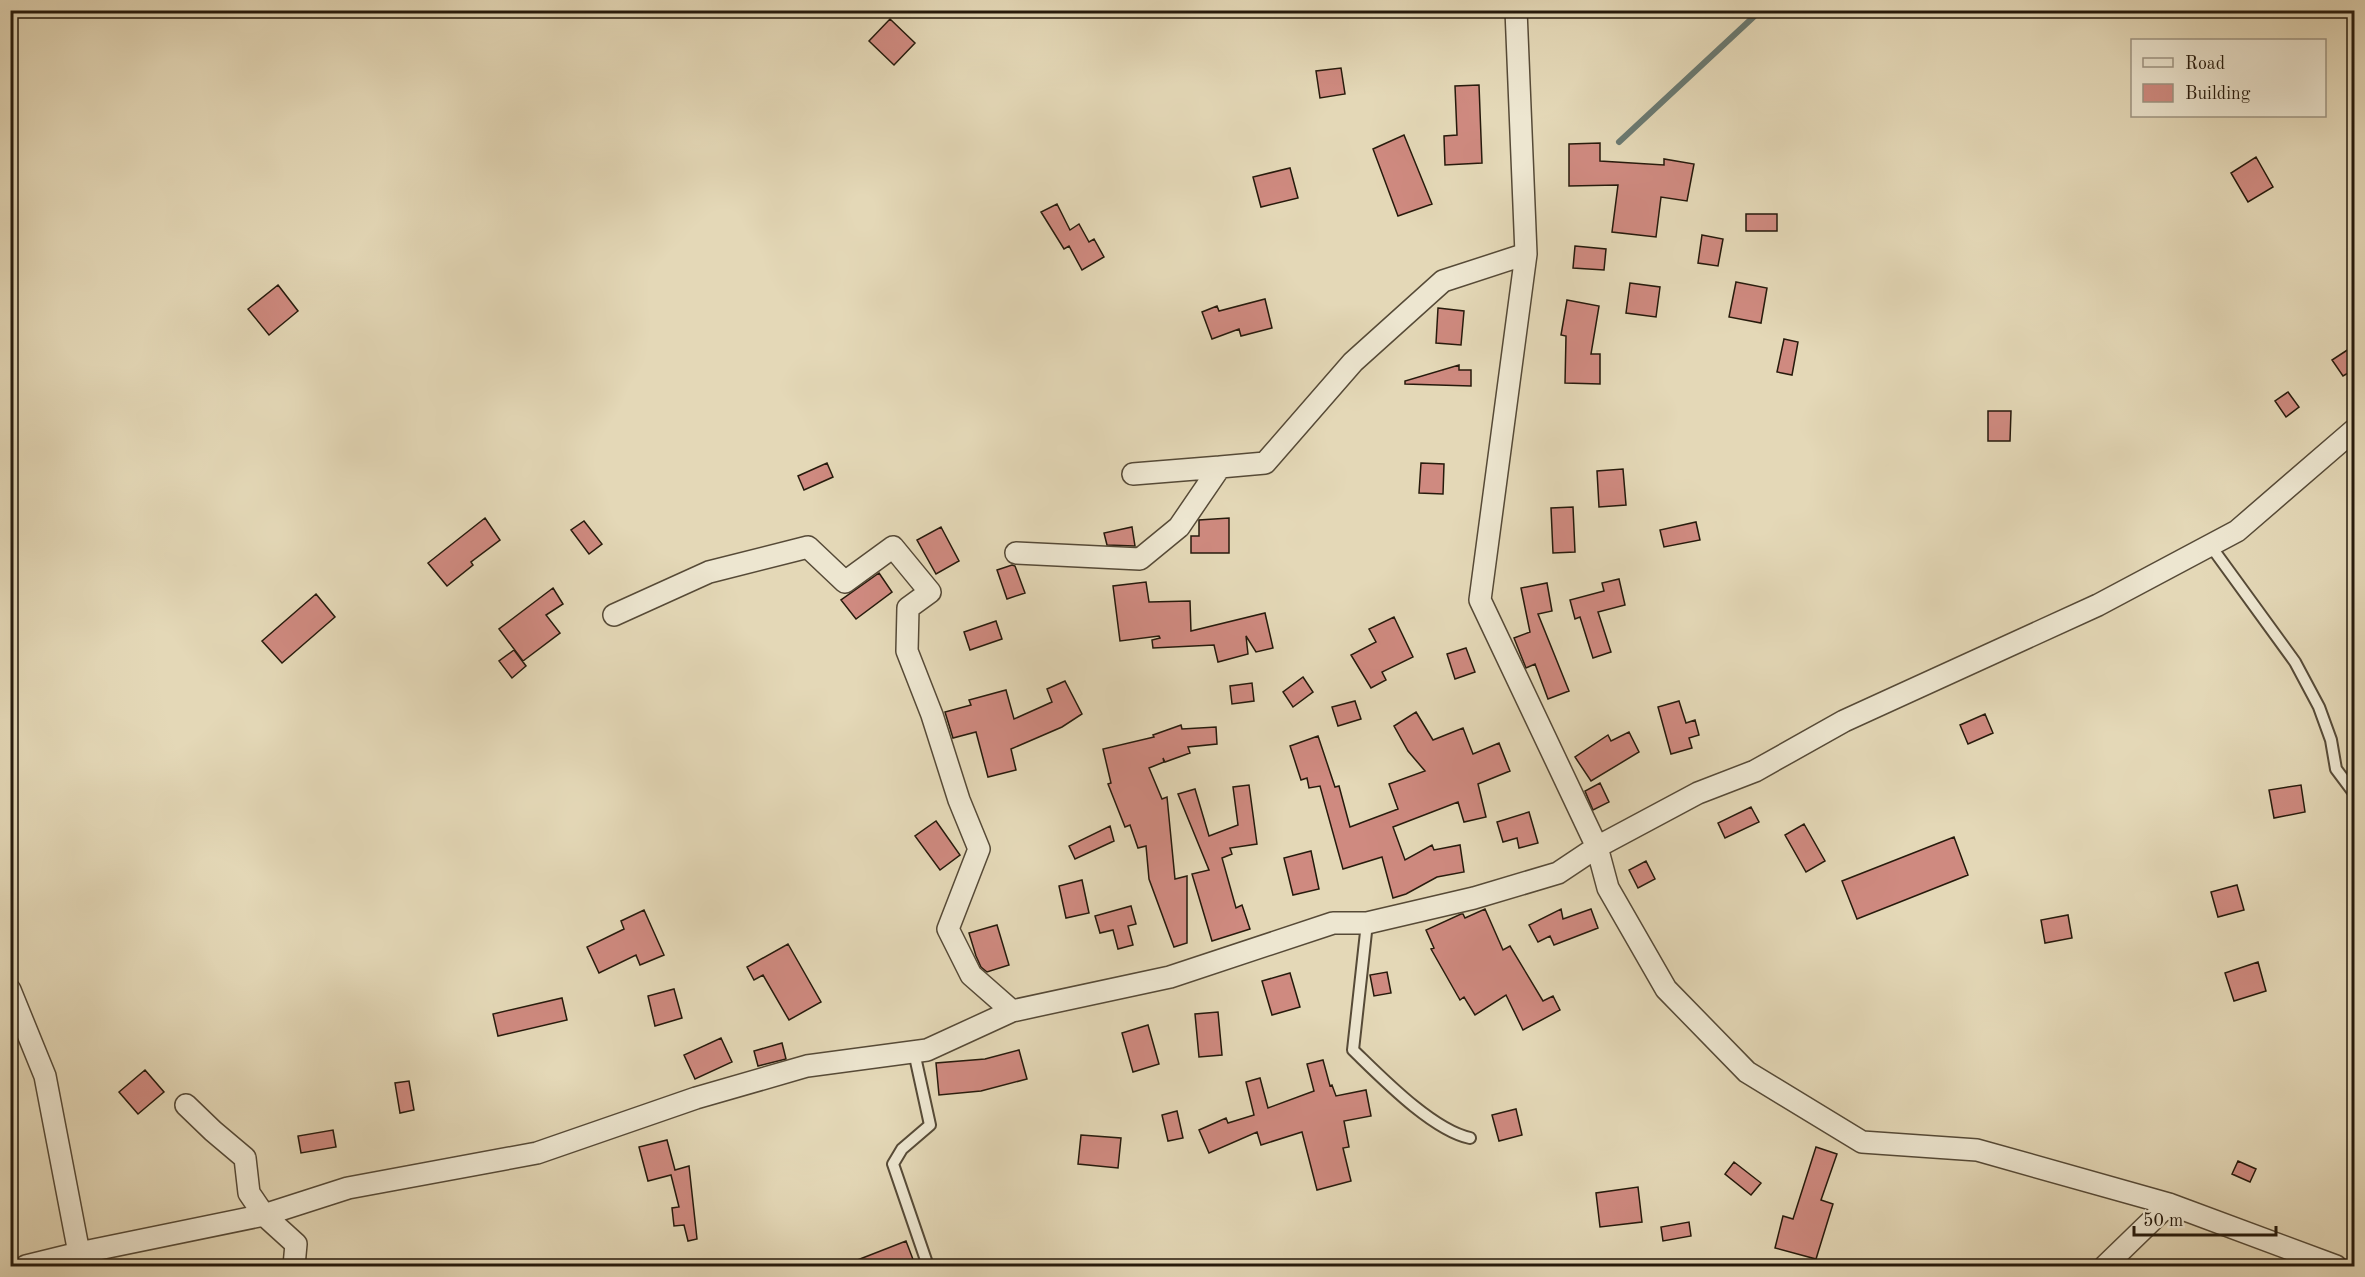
<svg xmlns="http://www.w3.org/2000/svg" width="2365" height="1277" viewBox="0 0 2365 1277" font-family="'Old Standard TT',serif">
	<style>
		.lines { fill: none; stroke-linecap: round; stroke-linejoin: round }
		.stream { stroke: #6a7971; stroke-width: 6 }
		.building { fill: #cf8a80; stroke: #261a0c; stroke-width: 1.5 }
		.service-casing { stroke: #564a37; stroke-width: 14 }
		.minor-casing { stroke: #564a37; stroke-width: 24 }
		.service { stroke: #ede6d0; stroke-width: 10 }
		.minor { stroke: #ede6d0; stroke-width: 21 }
	</style>
	<rect width="100%" height="100%" fill="#e4d8b7"/>
	<filter id="stains"><feTurbulence type="fractalNoise" baseFrequency=".00333" numOctaves="4"/><feColorMatrix values="0 0 0 0 .2 0 0 0 0 .09 0 0 0 0 .02 0 0 0 .5 -.17"/></filter>
	<radialGradient id="worn" r=".72"><stop offset=".6" stop-color="#630" stop-opacity="0"/><stop offset="1" stop-color="#630" stop-opacity=".3"/></radialGradient>
	<g class="lines">
		<!-- stream -->
		<path class="stream" d="M1619,142L1761,10"/>
	</g>
	<!-- building -->
	<path class="building" d="M890,19L915,43L894,65L869,41Z
		M1341,68L1345,94L1320,98L1316,71Z
		M1479,85L1482,163L1445,165L1444,136L1457,135L1455,86Z
		M1404,135L1432,204L1398,216L1373,149Z
		M1600,143V161L1664,165V159L1694,164L1687,201L1661,197L1656,237L1612,232L1618,185L1569,186V144Z
		M2256,157L2273,187L2248,202L2231,173Z
		M1290,168L1298,198L1261,207L1253,177Z
		M1057,204L1070,230L1079,224L1089,242L1094,239L1104,257L1082,270L1069,246L1064,249L1041,212Z
		M1746,214H1777V231H1746Z
		M1702,235L1723,239L1718,266L1698,263Z
		M1575,246L1606,249L1604,270L1573,268Z
		M1736,282L1767,288L1761,323L1729,317Z
		M1630,283L1660,287L1656,317L1626,313Z
		M278,285L298,311L269,335L248,309Z
		M1265,299L1272,328L1241,336L1239,329L1212,339L1202,312L1217,306L1219,311Z
		M1567,300L1599,306L1591,354H1600V384L1565,383L1566,336L1561,335Z
		M1438,308L1464,311L1461,345L1436,343Z
		M1784,339L1798,342L1792,375L1777,372Z
		M2355,345V369L2343,376L2332,360Z
		M1459,365V370H1471V386L1405,384V381Z
		M2288,392L2299,407L2286,417L2275,401Z
		M1988,411H2011L2010,441H1988Z
		M827,463L833,477L804,490L798,476Z
		M1421,463L1444,464L1443,494L1419,493Z
		M1623,469L1626,505L1599,507L1597,471Z
		M1573,507L1575,552L1553,553L1551,508Z
		M485,518L500,540L471,562L473,565L447,586L428,563Z
		M1229,518V553H1191V536H1199V520Z
		M584,521L602,544L589,554L571,530Z
		M1696,522L1700,540L1664,547L1660,530Z
		M941,527L959,561L936,574L917,540Z
		M1132,527L1135,546L1107,545L1104,533Z
		M1012,565L1015,566L1025,593L1007,599L997,570Z
		M879,573L892,592L856,619L841,600Z
		M1619,579L1625,605L1598,612L1611,652L1593,658L1580,617L1575,619L1570,600L1604,591L1602,583Z
		M1146,582L1149,602L1190,601L1191,631L1265,613L1273,648L1256,652L1246,636L1248,654L1218,662L1214,645L1153,648L1152,640L1160,638L1159,636L1120,641L1113,586Z
		M1547,583L1552,611L1538,614L1569,691L1548,699L1535,664L1526,668L1514,638L1530,632L1521,588Z
		M553,588L563,604L546,615L560,633L523,661L499,629Z
		M316,594L335,617L282,663L262,641Z
		M1394,617L1413,657L1382,672L1386,680L1371,688L1351,655L1376,642L1369,629Z
		M996,621L1002,639L970,650L964,632Z
		M1466,648L1475,672L1455,679L1447,654Z
		M514,650L526,666L512,678L499,661Z
		M1303,677L1313,692L1293,707L1283,692Z
		M1065,681L1082,714L1062,727L1011,749L1016,770L988,777L976,732L953,738L945,712L971,705L969,700L1006,690L1014,719L1052,702L1047,689Z
		M1252,683L1254,701L1232,704L1230,686Z
		M1355,701L1361,719L1338,726L1332,707Z
		M1679,701L1686,723L1695,720L1699,735L1689,738L1692,748L1671,754L1658,707Z
		M1416,712L1433,740L1463,728L1473,754L1499,743L1510,771L1478,784L1486,817L1464,822L1458,802L1393,827L1405,860L1432,845L1434,850L1460,845L1464,872L1437,877L1406,894L1393,898L1382,857L1343,869L1320,786L1309,788L1307,778L1301,780L1290,746L1318,736L1335,787L1339,786L1350,827L1398,809L1389,784L1425,771L1408,751L1394,726Z
		M1985,714L1993,733L1968,744L1960,725Z
		M1181,725L1182,729L1216,727L1217,744L1188,747L1190,753L1165,762L1163,758L1164,762L1149,768L1162,799L1167,797L1175,879L1187,876V943L1174,947L1149,879L1146,846L1138,848L1130,825L1125,827L1108,784L1111,783L1103,749L1154,737L1153,735Z
		M1629,732L1639,752L1591,781L1575,757L1608,735L1611,741Z
		M1600,783L1609,802L1593,810L1585,791Z
		M1249,785L1257,844L1230,848L1232,854L1222,858L1236,908L1242,905L1250,929L1212,941L1192,874L1209,870L1178,794L1195,789L1209,836L1238,825L1233,787Z
		M2301,785L2305,812L2274,818L2269,790Z
		M1751,807L1759,822L1725,838L1718,823Z
		M1529,812L1538,843L1519,848L1517,838L1503,842L1497,822Z
		M936,821L960,855L940,870L915,836Z
		M1804,824L1825,861L1806,872L1785,835Z
		M1110,826L1114,841L1075,859L1069,846Z
		M1954,837L1968,875L1857,919L1842,881Z
		M1311,851L1319,889L1293,895L1284,858Z
		M1646,861L1655,879L1638,888L1629,870Z
		M1082,880L1089,913L1066,918L1059,886Z
		M2237,885L2244,910L2218,917L2211,892Z
		M1131,906L1136,924L1128,926L1133,945L1118,949L1113,930L1100,933L1095,916Z
		M1485,909L1503,950L1510,946L1543,1001L1553,996L1560,1010L1523,1030L1506,995L1475,1015L1464,997L1460,1000L1431,949L1434,948L1426,930L1461,914H1463L1465,918Z
		M1561,909L1563,919L1591,909L1598,928L1554,945L1550,936L1538,942L1529,925Z
		M644,910L664,955L640,965L636,955L599,973L587,947L624,929L621,921Z
		M2068,915L2072,938L2045,943L2041,920Z
		M997,925L1009,965L987,972L981,967L976,956L969,933Z
		M788,944L821,1002L789,1020L763,975L754,980L747,967Z
		M2258,962L2266,991L2234,1001L2225,973Z
		M1387,972L1391,993L1374,996L1370,975Z
		M1290,973L1300,1007L1272,1015L1262,981Z
		M674,989L682,1018L655,1026L648,996Z
		M562,998L567,1020L498,1036L493,1014Z
		M1218,1012L1222,1055L1199,1057L1195,1014Z
		M1148,1025L1159,1064L1133,1072L1122,1033Z
		M721,1038L732,1062L695,1079L684,1055Z
		M782,1043L786,1059L758,1066L754,1051Z
		M1019,1050L1027,1079L981,1091L939,1095L936,1063L985,1059Z
		M1323,1060L1330,1086L1332,1085L1336,1096L1366,1090L1371,1116L1344,1121L1349,1147L1343,1148L1351,1181L1317,1190L1302,1132L1261,1145L1257,1132L1209,1153L1199,1130L1226,1118L1228,1123L1254,1115L1246,1082L1260,1078L1268,1108L1314,1091L1307,1064Z
		M145,1070L164,1092L138,1114L119,1092Z
		M409,1081L414,1110L400,1113L395,1083Z
		M1516,1109L1522,1135L1499,1141L1492,1115Z
		M1177,1111L1183,1138L1168,1141L1162,1115Z
		M333,1130L336,1147L301,1153L298,1136Z
		M1081,1135L1121,1138L1118,1168L1078,1164Z
		M667,1140L675,1170L689,1166L697,1239L688,1241L684,1225L674,1226L672,1208L679,1207L671,1175L648,1181L639,1147Z
		M1816,1147L1837,1154L1821,1200L1833,1204L1816,1259L1775,1248L1783,1216L1793,1219Z
		M2238,1161L2256,1169L2250,1182L2232,1174Z
		M1734,1162L1761,1183L1751,1195L1725,1174Z
		M1638,1187L1642,1222L1600,1227L1596,1193Z
		M1689,1222L1691,1236L1663,1241L1661,1227Z
		M906,1241L914,1262L903,1266H842Z"/>
	<g class="lines">
		<defs>
			<path id="service" d="M2210,545L2295,662L2319,707L2331,740L2336,769L2354,793
				M1367,923L1353,1050C1381,1077 1432,1130 1470,1138
				M914,1052L930,1125L902,1149L893,1164L928,1266"/>
			<path id="minor" d="M1516,10L1526,254L1480,600L1597,847L1608,888L1666,989L1747,1072L1862,1142L1977,1150L2169,1204L2336,1266
				M1133,474L1220,467
				M1016,553L1140,559L1179,527L1220,467L1265,463L1353,362L1443,281L1526,254
				M614,615L709,572L808,547L845,582L893,547L930,592L908,608L907,651L932,715L959,800L979,849L948,929L971,975L1012,1011
				M10,990L45,1076L79,1253
				M186,1105L213,1131L245,1158L249,1193L264,1215L296,1244L294,1266
				M26,1266L79,1253L264,1215L348,1188L537,1153L696,1098L807,1066L927,1050L1012,1011L1170,977L1333,923H1367L1474,898L1558,873L1597,847L1698,793L1755,771L1844,721L2098,605L2237,531L2354,430
				M2105,1266L2169,1204"/>
		</defs>
		<!-- service casing -->
		<use href="#service" class="service-casing"/>
		<!-- minor casing -->
		<use href="#minor" class="minor-casing"/>
		<!-- service -->
		<use href="#service" class="service"/>
		<!-- minor -->
		<use href="#minor" class="minor"/>
	</g>
	<!-- margin -->
	<rect width="2365" height="1277" fill="none" stroke="#e4d8b7" stroke-width="36"/>
	<rect x="12" y="12" width="2341" height="1253" fill="none" stroke="#261a0c" stroke-width="3"/>
	<rect x="18" y="18" width="2329" height="1241" fill="none" stroke="#261a0c" stroke-width="1.5"/>
	<!-- legend -->
	<rect x="2131" y="39" width="195" height="78" fill="#ede6d0" stroke="#9d9482" stroke-width="1.5"/>
	<rect x="2143" y="58" width="30" height="9" fill="#ede6d0" stroke="#9d9482" stroke-width="1.5"/>
	<text x="2185" y="69" font-size="18" fill="#261a0c">Road</text>
	<rect x="2143" y="84" width="30" height="18" fill="#cf8a80" stroke="#9d9482" stroke-width="1.5"/>
	<text x="2185" y="99" font-size="18" fill="#261a0c">Building</text>
	<!-- scale -->
	<path d="M2134 1226v9h142v-9" fill="none" stroke="#261a0c" stroke-width="3"/>
	<text x="2143" y="1226" font-size="18" fill="#261a0c" stroke="#ede6d0" stroke-width="4.5" paint-order="stroke">50 m</text>
	<rect width="100%" height="100%" filter="url(#stains)"/>
	<rect width="100%" height="100%" fill="url(#worn)"/>
</svg>
